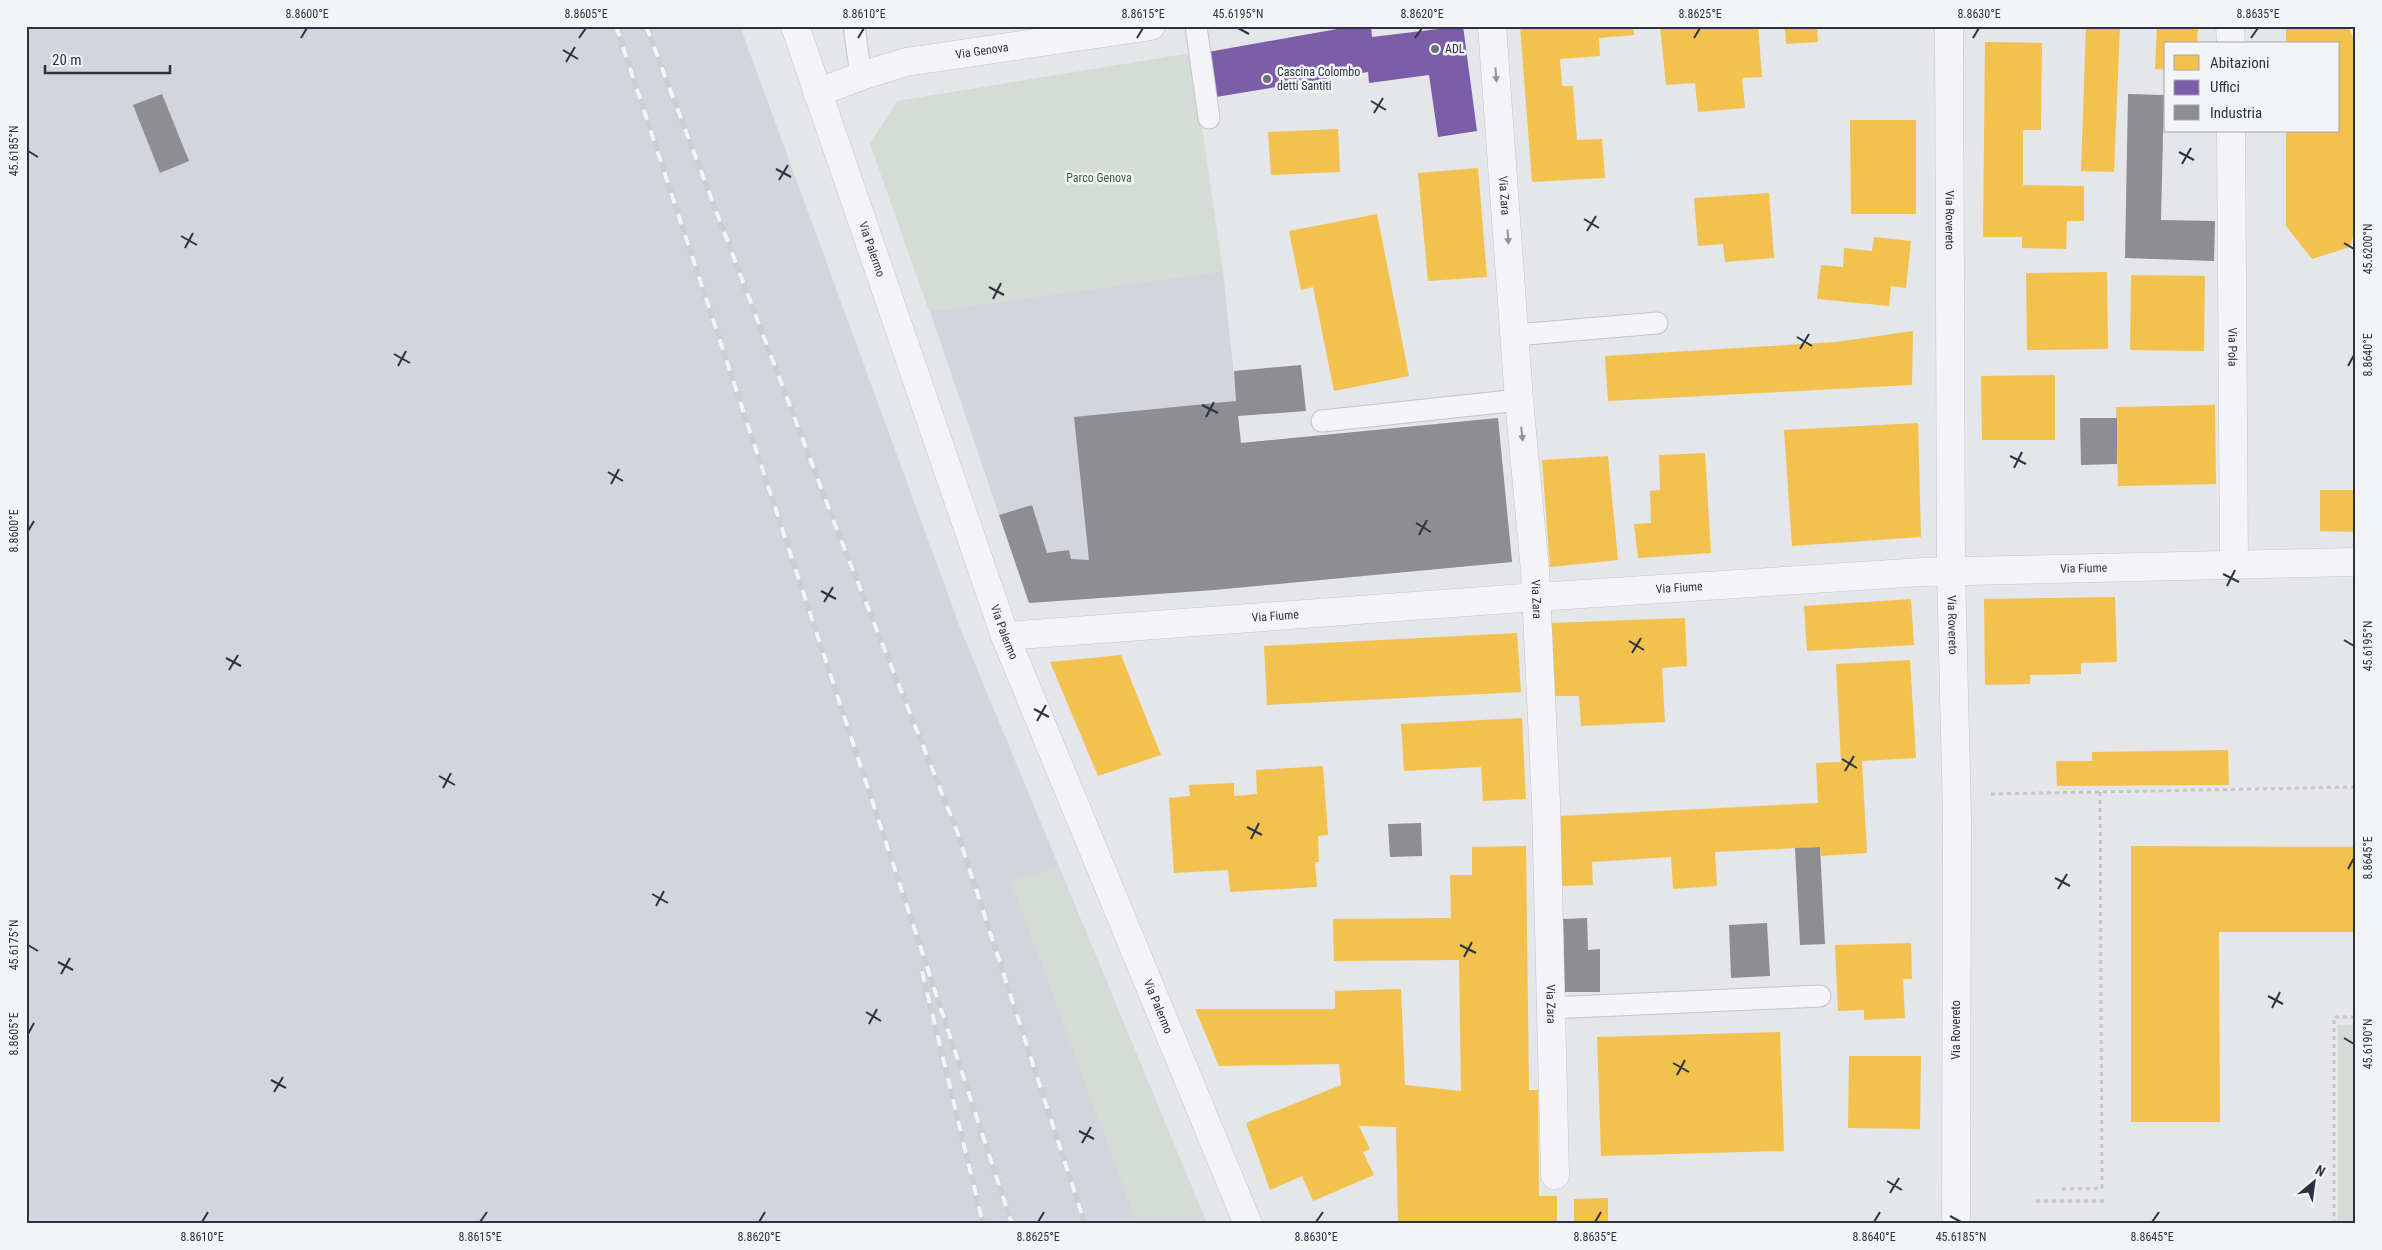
<svg xmlns="http://www.w3.org/2000/svg" width="2382" height="1250" viewBox="0 0 2382 1250" font-family="'Roboto Condensed',sans-serif">
	<style>
		.built { fill: #d3d5dc }
		.green { fill: #d4dcd5 }
		.homes { fill: #f2c14e }
		.offices { fill: #7b5ea7 }
		.industry { fill: #8d8d92 }
		.lines { fill: none; stroke-linecap: round; stroke-linejoin: round }
		.service-casing { stroke: #c2c4c7; stroke-width: 23 }
		.minor-casing { stroke: #c2c4c7; stroke-width: 29 }
		.path { stroke: #c4c4c9; stroke-width: 3; stroke-dasharray: 4 4; stroke-linecap: butt }
		.service { stroke: #f4f4f6; stroke-width: 21 }
		.minor { stroke: #f4f4f6; stroke-width: 28 }
		.rail-casing { stroke: #cdced1; stroke-width: 5.5 }
		.rail { stroke: #f3f4f8; stroke-width: 4; stroke-dasharray: 11; stroke-linecap: butt }
		.oneway { fill: #90939c }
		.ticks { fill: none; stroke: #2c3241; stroke-width: 2 }
		.poi-dot { fill: #6c717c; stroke: #f3f4f8; stroke-width: 2 }
		.labels { text-anchor: middle; dominant-baseline: central; stroke-width: 5; stroke-linejoin: round; paint-order: stroke }
		.poi-label { font-size: 12px; fill: #2c3241; stroke: #f3f4f8; text-anchor: start }
		.street-label { font-size: 12px; fill: #2c3241; stroke: #f3f4f8 }
		.park-label { font-size: 12px; fill: #3e5c3a; stroke: #f3f4f8 }
		.neatline { fill: none; stroke: #2c3241; stroke-width: 2 }
		.ticks-label { font-size: 12px; text-anchor: middle; fill: #2c3241 }
	</style>
	<rect width="100%" height="100%" fill="#e4e6e9"/>
	<!-- built -->
	<path class="built" d="M26,26H740L961,630L1207,1224H26Z
		M1223,271L1241,443L1498,418L1512,562L1214,590L1029,603L930,311Z"/>
	<!-- green -->
	<path class="green" d="M1191,53L1223,271L929,311L870,144L897,101Z
		M1058,867L1207,1224H1137L1011,881Z
		M2338,1025H2356V1224H2338Z"/>
	<!-- homes -->
	<path class="homes" d="M1520,26H1633L1634,35L1599,38L1600,56L1560,59L1562,86H1573L1577,140L1602,139L1605,178L1532,182Z
		M1660,26H1758L1762,77L1742,78L1745,108L1698,112L1695,83L1666,85Z
		M1785,26H1817L1818,42L1786,44Z
		M2086,26H2120L2114,172L2081,171Z
		M2157,26H2198L2197,44H2166V70L2155,69Z
		M2286,26H2348L2356,44V227L2350,247L2312,259L2286,226V131H2338V44H2286Z
		M1985,42L2042,43L2041,130H2023V185L2084,186V221H2067L2066,249L2022,248V237H1983Z
		M1850,120H1916V214H1851Z
		M1338,129L1340,172L1271,175L1268,132Z
		M1478,168L1487,277L1428,281L1418,173Z
		M1769,193L1774,258L1725,262L1723,244L1698,246L1694,198Z
		M1377,214L1409,376L1334,391L1313,287L1301,290L1289,231Z
		M1874,237L1911,241L1906,288L1891,286L1889,306L1817,299L1821,265L1843,267L1844,248L1872,251Z
		M2107,272L2108,349L2027,350L2026,273Z
		M2131,275L2205,276L2204,351L2130,350Z
		M1913,331L1912,385L1608,401L1605,356L1836,342Z
		M2055,375V440H1982L1981,376Z
		M2215,405L2216,484L2118,486L2116,407Z
		M1918,423L1921,537L1792,546L1784,430Z
		M1705,453L1711,553L1638,558L1634,524L1651,523L1650,491L1660,490L1659,455Z
		M1608,456L1618,560L1550,567L1542,460Z
		M2320,490H2356V532L2320,531Z
		M2115,597L2117,662L2081,663V674L2030,675V684L1985,685L1984,599Z
		M1911,599L1914,645L1807,651L1804,606Z
		M1685,618L1687,666L1662,668L1665,722L1581,726L1579,696H1553L1550,623Z
		M1517,633L1521,692L1267,705L1264,646Z
		M1121,655L1161,755L1098,776L1050,662Z
		M1910,660L1916,758L1862,761L1867,853L1821,856L1820,847L1715,852L1717,886L1673,889L1671,857L1592,862L1593,885L1562,886L1559,816L1818,803L1816,763L1841,762L1836,664Z
		M1522,718L1526,799L1483,801L1481,767L1404,771L1401,724Z
		M2228,750L2229,785L2057,786L2056,761H2092V752Z
		M1323,766L1328,835L1318,836L1319,862H1315L1317,887L1230,892L1228,870L1174,873L1169,798L1190,796L1189,785L1234,783V796L1257,794L1256,770Z
		M1526,846L1529,1090H1538L1539,1196H1557V1224H1398L1396,1127L1359,1126L1370,1149L1363,1152L1374,1175L1313,1201L1302,1176L1270,1190L1246,1123L1341,1085L1339,1064L1219,1066L1195,1009H1335V991L1401,989L1405,1085L1461,1091L1459,960L1334,961L1333,919L1451,918L1450,875H1472V847Z
		M2131,846L2356,847V932H2219L2220,1122H2131Z
		M1911,943L1912,979H1903L1905,1018L1864,1020V1010L1838,1011L1835,945Z
		M1780,1032L1784,1151L1601,1156L1597,1037Z
		M1849,1056H1921L1920,1129L1848,1128Z
		M1608,1198V1224H1574V1199Z"/>
	<!-- offices -->
	<path class="offices" d="M1354,26H1371L1372,37L1463,26L1477,131L1438,137L1429,75L1369,83L1368,72L1216,97L1208,52Z"/>
	<!-- industry -->
	<path class="industry" d="M162,94L189,161L160,173L133,105Z
		M2128,94L2164,95L2161,220L2215,221L2214,261L2125,258Z
		M1301,365L1306,411L1238,416L1241,443L1498,418L1512,562L1214,590L1029,603L999,515L1032,505L1047,553L1069,550L1071,559L1089,560L1074,417L1236,401L1234,371Z
		M2080,418H2117V464L2081,465Z
		M1421,823L1422,856L1390,857L1388,824Z
		M1820,847L1825,944L1800,945L1795,848Z
		M1587,918L1588,950L1600,949V992H1564L1563,919Z
		M1767,923L1770,976L1731,978L1729,925Z"/>
	<g class="lines">
		<defs>
			<path id="service" d="M854,26L861,76
				M1196,26L1209,118
				M1516,335L1657,323
				M1322,421L1519,400
				M1550,1008L1820,996"/>
			<g id="minor">
				<path id="s1" d="M795,26L1005,636L1248,1224"/>
				<path id="s2" d="M1492,26L1519,400L1535,570L1546,803L1555,1175"/>
				<path id="s3" d="M1949,26L1951,571L1957,816L1956,1224"/>
				<path d="M2230,26L2231,44"/>
				<path id="s4" d="M817,93L861,76L906,62L1151,26"/>
				<path id="s5" d="M2231,131L2234,564"/>
				<path id="s6" d="M1005,636L1536,597L1922,572L2356,562"/>
			</g>
		</defs>
		<!-- service casing -->
		<use href="#service" class="service-casing"/>
		<!-- minor casing -->
		<use href="#minor" class="minor-casing"/>
		<!-- path -->
		<path class="path" d="M1991,794L2356,787
			M2062,1189L2102,1188L2100,792
			M2036,1201H2106
			M2334,1224V1017H2356"/>
		<!-- service -->
		<use href="#service" class="service"/>
		<!-- minor -->
		<use href="#minor" class="minor"/>
		<defs>
			<path id="rail" d="M616,26L1012,1224
				M646,26L839,535L957,831L1085,1224
				M922,971L983,1224"/>
		</defs>
		<!-- rail casing -->
		<use href="#rail" class="rail-casing"/>
		<!-- rail -->
		<use href="#rail" class="rail"/>
	</g>
	<!-- one-way arrows -->
	<defs><path id="oneway-solid" d="M-6-.8H1V-3.2L6.5 0L1 3.2V.8H-6Z" transform="scale(1.25)"/></defs>
	<g class="oneway">
		<use href="#oneway-solid" transform="translate(1496 75) rotate(86)"/>
		<use href="#oneway-solid" transform="translate(1508 237) rotate(86)"/>
		<use href="#oneway-solid" transform="translate(1522 434) rotate(84)"/>
	</g>
	<!-- ticks -->
	<path class="ticks" d="M1238,28L1249,34M301,38L307,28M579,38L586,28M858,38L864,28M1137,38L1143,28M1415,38L1422,28M1694,38L1700,28M1973,38L1979,28M2251,38L2258,28M563,50L578,59M566,62L575,47M1371,101L1386,110M1374,113L1383,98M28,151L38,157M2179,152L2194,160M2182,164L2191,148M776,169L791,177M779,180L788,165M1584,219L1599,228M1587,231L1596,216M181,236L197,245M2344,243L2354,249M185,248L193,233M989,287L1004,295M993,299L1001,283M1797,337L1812,346M1800,349L1809,334M394,354L410,363M398,366L406,351M2348,366L2354,355M1202,405L1218,413M1206,417L1214,402M2010,456L2026,464M2014,468L2022,452M608,472L623,481M611,484L619,469M1416,523L1431,532M28,531L34,521M1419,535L1427,520M2223,574L2239,582M2227,586L2235,570M821,591L836,599M824,602L833,587M2344,640L2354,646M1629,641L1644,650M1632,653L1641,638M226,658L241,666M229,670L238,655M1034,709L1049,717M1037,721L1046,705M1842,759L1857,768M1845,771L1854,756M439,776L455,785M443,788L451,773M1247,827L1262,835M1251,839L1259,823M2348,869L2354,858M2055,878L2070,886M2058,889L2067,874M652,894L668,903M656,906L664,891M28,945L38,951M1460,945L1476,953M1464,957L1472,942M58,962L73,970M61,974L70,958M2268,996L2283,1004M2272,1008L2280,992M866,1012L881,1021M869,1024L877,1009M28,1034L34,1023M2344,1038L2354,1044M1673,1063L1689,1072M1677,1075L1685,1060M271,1080L286,1088M274,1092L283,1077M1079,1131L1094,1139M1082,1143L1091,1127M1887,1181L1902,1190M1890,1193L1899,1178M1950,1216L1961,1222M202,1222L208,1212M480,1222L487,1212M759,1222L765,1212M1038,1222L1044,1212M1316,1222L1323,1212M1595,1222L1601,1212M1874,1222L1880,1212M2152,1222L2159,1212"/>
	<!-- markers -->
	<g class="poi-dot">
		<circle cx="1435" cy="49" r="5"/>
		<circle cx="1267" cy="79" r="5"/>
	</g>
	<g class="labels">
		<!-- poi labels -->
		<g class="poi-label">
			<text x="1445" y="49">ADL</text>
			<text x="1277" y="72">Cascina Colombo<tspan x="1277" dy="14">detti Santiti</tspan></text>
		</g>
		<!-- street labels -->
		<g class="street-label">
			<text stroke="none"><textPath href="#s4" startOffset="171">Via Genova</textPath></text>
			<text stroke="none"><textPath href="#s2" startOffset="170">Via Zara</textPath></text>
			<text stroke="none"><textPath href="#s3" startOffset="194">Via Rovereto</textPath></text>
			<text stroke="none"><textPath href="#s1" startOffset="236">Via Palermo</textPath></text>
			<text stroke="none"><textPath href="#s5" startOffset="216">Via Pola</textPath></text>
			<text stroke="none"><textPath href="#s6" startOffset="1081">Via Fiume</textPath></text>
			<text stroke="none"><textPath href="#s6" startOffset="676">Via Fiume</textPath></text>
			<text stroke="none"><textPath href="#s2" startOffset="575">Via Zara</textPath></text>
			<text stroke="none"><textPath href="#s6" startOffset="271">Via Fiume</textPath></text>
			<text stroke="none"><textPath href="#s3" startOffset="599">Via Rovereto</textPath></text>
			<text stroke="none"><textPath href="#s1" startOffset="641">Via Palermo</textPath></text>
			<text stroke="none"><textPath href="#s2" startOffset="980">Via Zara</textPath></text>
			<text stroke="none"><textPath href="#s1" startOffset="1046">Via Palermo</textPath></text>
			<text transform="translate(1956 1030) rotate(-90)">Via Rovereto</text>
		</g>
		<!-- park labels -->
		<g class="park-label">
			<text x="1099" y="178">Parco Genova</text>
		</g>
	</g>
	<!-- border -->
	<rect width="2382" height="1250" fill="none" stroke="#f3f4f8" stroke-width="55"/>
	<!-- legend -->
	<rect x="2164" y="42" width="175" height="90" fill="#f3f4f8" stroke="#a3a6af"/>
	<rect x="2174" y="55" width="25" height="15" fill="#f2c14e" stroke="#a3a6af"/>
	<text x="2210" y="68" font-size="15" fill="#2c3241">Abitazioni</text>
	<rect x="2174" y="80" width="25" height="15" fill="#7b5ea7" stroke="#a3a6af"/>
	<text x="2210" y="92" font-size="15" fill="#2c3241">Uffici</text>
	<rect x="2174" y="105" width="25" height="15" fill="#8d8d92" stroke="#a3a6af"/>
	<text x="2210" y="118" font-size="15" fill="#2c3241">Industria</text>
	<!-- north arrow -->
	<g transform="translate(2314 1182) rotate(29)" stroke="#f3f4f8" stroke-width="4" paint-order="stroke">
	<path d="M0-4L9 19L0 12L-9 19Z" fill="#2c3241"/>
	<text y="-8" font-size="14" font-weight="bold" text-anchor="middle" fill="#2c3241">N</text>
	</g>
	<!-- scale -->
	<path d="M45 65v8h125v-8" fill="none" stroke="#2c3241" stroke-width="2.5"/>
	<text x="52" y="65" font-size="15" fill="#2c3241" stroke="#f3f4f8" stroke-width="4" paint-order="stroke">20 m</text>
	<rect x="28" y="28" width="2326" height="1194" class="neatline"/>
	<g class="ticks-label">
		<text x="307" y="18">8.8600°E</text>
		<text x="586" y="18">8.8605°E</text>
		<text x="864" y="18">8.8610°E</text>
		<text x="1143" y="18">8.8615°E</text>
		<text x="1238" y="18">45.6195°N</text>
		<text x="1422" y="18">8.8620°E</text>
		<text x="1700" y="18">8.8625°E</text>
		<text x="1979" y="18">8.8630°E</text>
		<text x="2258" y="18">8.8635°E</text>
		<text transform="translate(14 151) rotate(-90)" y="4">45.6185°N</text>
		<text transform="translate(2368 249) rotate(-90)" y="4">45.6200°N</text>
		<text transform="translate(2368 355) rotate(-90)" y="4">8.8640°E</text>
		<text transform="translate(14 531) rotate(-90)" y="4">8.8600°E</text>
		<text transform="translate(2368 646) rotate(-90)" y="4">45.6195°N</text>
		<text transform="translate(2368 858) rotate(-90)" y="4">8.8645°E</text>
		<text transform="translate(14 945) rotate(-90)" y="4">45.6175°N</text>
		<text transform="translate(14 1034) rotate(-90)" y="4">8.8605°E</text>
		<text transform="translate(2368 1044) rotate(-90)" y="4">45.6190°N</text>
		<text x="202" y="1241">8.8610°E</text>
		<text x="480" y="1241">8.8615°E</text>
		<text x="759" y="1241">8.8620°E</text>
		<text x="1038" y="1241">8.8625°E</text>
		<text x="1316" y="1241">8.8630°E</text>
		<text x="1595" y="1241">8.8635°E</text>
		<text x="1874" y="1241">8.8640°E</text>
		<text x="1961" y="1241">45.6185°N</text>
		<text x="2152" y="1241">8.8645°E</text>
	</g>
</svg>
